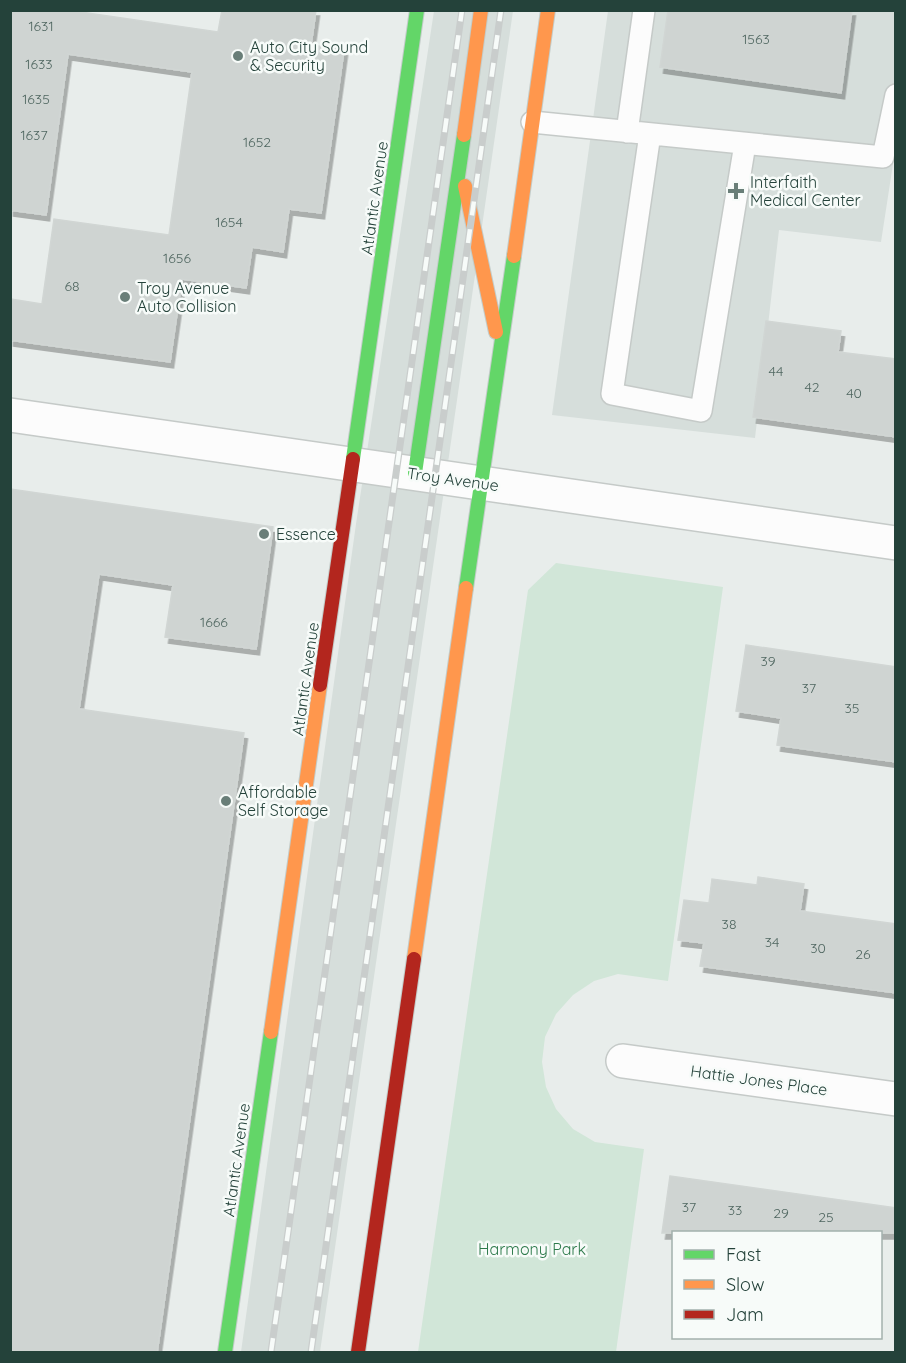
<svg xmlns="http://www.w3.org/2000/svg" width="906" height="1363" viewBox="0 0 906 1363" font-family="Quicksand,sans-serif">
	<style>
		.built { fill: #d6dedb }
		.green { fill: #d1e6d8 }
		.building { fill: #cfd4d2; stroke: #d1d6d4; stroke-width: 1.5; filter: url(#shadow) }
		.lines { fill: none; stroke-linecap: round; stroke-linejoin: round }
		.lane-casing { stroke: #c5cac8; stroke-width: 24 }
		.street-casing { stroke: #c5cac8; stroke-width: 36 }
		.fast-casing { stroke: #c3ccc9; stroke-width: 16 }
		.slow-casing { stroke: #c3ccc9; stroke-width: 16 }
		.jam-casing { stroke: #c3ccc9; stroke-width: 16 }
		.lane { stroke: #fcfcfc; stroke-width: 21 }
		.street { stroke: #fcfcfc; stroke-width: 33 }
		.fast { stroke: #63d668; stroke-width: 14 }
		.slow { stroke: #ff974d; stroke-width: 14 }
		.jam { stroke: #b3261e; stroke-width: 14 }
		.rail-casing { stroke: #c9cdcc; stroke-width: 7 }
		.rail { stroke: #f7fbf9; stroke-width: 4.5; stroke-dasharray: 14; stroke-linecap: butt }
		.poi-dot { fill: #697e78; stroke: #f7fbf9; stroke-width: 2 }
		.labels { text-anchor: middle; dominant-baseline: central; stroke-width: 5; stroke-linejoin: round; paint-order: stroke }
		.number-label { font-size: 14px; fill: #506761 }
		.poi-label { font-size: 16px; fill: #24423a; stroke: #f7fbf9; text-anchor: start }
		.street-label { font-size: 16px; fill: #24423a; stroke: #f7fbf9 }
		.park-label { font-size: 16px; fill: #2d7a4b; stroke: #f7fbf9 }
	</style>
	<defs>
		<filter id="shadow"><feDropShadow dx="3.5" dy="6" stdDeviation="0" flood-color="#0004"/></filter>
	</defs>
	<rect width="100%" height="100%" fill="#e8edeb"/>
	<!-- built -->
	<path class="built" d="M434,11H513L320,1352H241L356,524Z
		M608,11H895V151L881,242L779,230L755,438L552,415Z"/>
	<!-- green -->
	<path class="green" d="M556,563L723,587L668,981L618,974L594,981L573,995L556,1014L545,1037L542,1062L546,1087L556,1109L573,1129L595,1142L644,1149L616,1352H418L528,590Z"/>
	<!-- building -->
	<path class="building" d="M10,10H67L218,32L222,10H316L311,45L344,50L321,213L289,209L283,252L252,247L246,288L182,279L170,362L10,340V299L42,304L54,219L169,235L192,72L68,54L46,215L10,210Z
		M668,10H852L841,93L660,67Z
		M766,321L841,331L838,352L896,359V437L753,417Z
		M10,489L273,527L256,649L165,637L173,585L99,574L79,709L244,733L157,1353H10Z
		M746,645L896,667V762L777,745L781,718L736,711Z
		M758,877L804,884L800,911L896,924V993L700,966L704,943L678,940L684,900L709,903L712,879L757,885Z
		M670,1176L896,1208V1233H662Z"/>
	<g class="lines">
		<defs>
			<path id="lane" d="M532,122L883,157L896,95
				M627,132L644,10
				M650,134L612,394L701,411L745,144"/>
			<path id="street" d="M10,415L896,543
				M623,1061L896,1099"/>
			<path id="fast" d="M353,459L417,10
				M415,473L464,135
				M466,588L514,256
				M225,1352L271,1032"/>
			<path id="slow" d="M464,135L481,10
				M465,186L496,332
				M514,256L548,10
				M414,959L466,588
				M271,1032L320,685"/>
			<path id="jam" d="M320,685L353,459
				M358,1352L414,959"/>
		</defs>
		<!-- lane casing -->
		<use href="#lane" class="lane-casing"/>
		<!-- street casing -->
		<use href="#street" class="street-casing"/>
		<!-- fast casing -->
		<use href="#fast" class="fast-casing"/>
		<!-- slow casing -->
		<use href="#slow" class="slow-casing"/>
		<!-- jam casing -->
		<use href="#jam" class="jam-casing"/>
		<!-- lane -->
		<use href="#lane" class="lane"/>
		<!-- street -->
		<use href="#street" class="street"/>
		<!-- fast -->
		<use href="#fast" class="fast"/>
		<!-- slow -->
		<use href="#slow" class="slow"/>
		<!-- jam -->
		<use href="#jam" class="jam"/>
		<defs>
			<path id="rail" d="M271,1352L462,10
				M311,1352L501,10"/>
		</defs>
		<!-- rail casing -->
		<use href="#rail" class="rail-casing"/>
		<!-- rail -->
		<use href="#rail" class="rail"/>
	</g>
	<!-- markers -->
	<g class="poi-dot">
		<circle cx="238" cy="56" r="6"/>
		<path d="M733 182h6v6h6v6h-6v6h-6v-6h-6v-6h6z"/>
		<circle cx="125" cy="297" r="6"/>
		<circle cx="264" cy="534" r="6"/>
		<circle cx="226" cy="801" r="6"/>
	</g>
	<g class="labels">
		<!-- number labels -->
		<g class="number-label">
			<text x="41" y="26">1631</text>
			<text x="756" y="39">1563</text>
			<text x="39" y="64">1633</text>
			<text x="36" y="99">1635</text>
			<text x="34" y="135">1637</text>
			<text x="257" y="142">1652</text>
			<text x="229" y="222">1654</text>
			<text x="177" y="258">1656</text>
			<text x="72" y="286">68</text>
			<text x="776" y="371">44</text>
			<text x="812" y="387">42</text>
			<text x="854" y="393">40</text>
			<text x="214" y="622">1666</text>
			<text x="768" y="661">39</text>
			<text x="809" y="688">37</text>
			<text x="852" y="708">35</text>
			<text x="729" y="924">38</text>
			<text x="772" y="942">34</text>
			<text x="818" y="948">30</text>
			<text x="863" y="954">26</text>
			<text x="689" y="1207">37</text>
			<text x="735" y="1210">33</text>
			<text x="781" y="1213">29</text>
			<text x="826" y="1217">25</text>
		</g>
		<!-- poi labels -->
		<g class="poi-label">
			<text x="250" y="47">Auto City Sound<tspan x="250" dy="18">&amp; Security</tspan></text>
			<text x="750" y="182">Interfaith<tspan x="750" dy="18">Medical Center</tspan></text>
			<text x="137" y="288">Troy Avenue<tspan x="137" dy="18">Auto Collision</tspan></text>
			<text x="276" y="534">Essence</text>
			<text x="238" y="792">Affordable<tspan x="238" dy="18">Self Storage</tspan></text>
		</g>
		<!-- street labels -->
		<g class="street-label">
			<text transform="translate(374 198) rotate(-82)">Atlantic Avenue</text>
			<text transform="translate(453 479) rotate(8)">Troy Avenue</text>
			<text transform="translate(305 679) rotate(-82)">Atlantic Avenue</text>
			<text transform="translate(759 1080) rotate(8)">Hattie Jones Place</text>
			<text transform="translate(236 1160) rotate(-82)">Atlantic Avenue</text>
		</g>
		<!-- park labels -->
		<g class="park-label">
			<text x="532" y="1249">Harmony Park</text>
		</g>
	</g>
	<!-- border -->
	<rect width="906" height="1363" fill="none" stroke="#24423a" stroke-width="24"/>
	<!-- legend -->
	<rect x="672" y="1231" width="210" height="108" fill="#f7fbf9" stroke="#a3b1ad" stroke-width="1.5"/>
	<rect x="684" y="1250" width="30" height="9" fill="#63d668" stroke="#a3b1ad" stroke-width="1.5"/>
	<text x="726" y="1261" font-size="18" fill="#24423a">Fast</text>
	<rect x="684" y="1280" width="30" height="9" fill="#ff974d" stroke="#a3b1ad" stroke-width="1.5"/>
	<text x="726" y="1291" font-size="18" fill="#24423a">Slow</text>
	<rect x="684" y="1310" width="30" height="9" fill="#b3261e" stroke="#a3b1ad" stroke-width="1.5"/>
	<text x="726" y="1321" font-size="18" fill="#24423a">Jam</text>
</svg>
